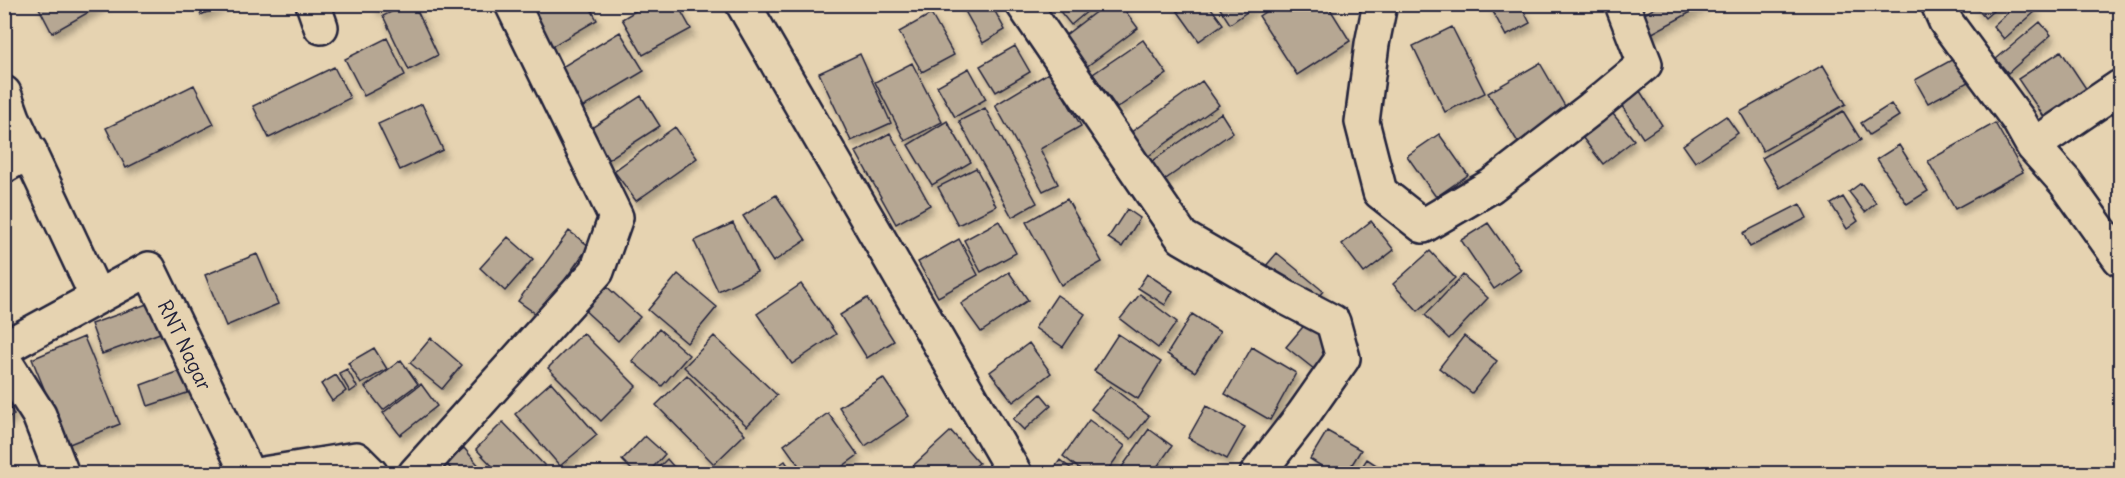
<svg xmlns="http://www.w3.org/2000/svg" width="2125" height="478" viewBox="0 0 2125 478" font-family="Delius,sans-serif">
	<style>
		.building { fill: #b6a793; stroke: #22223b; stroke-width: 1.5; filter: url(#shadow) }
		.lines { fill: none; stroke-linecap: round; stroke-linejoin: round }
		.street-casing { stroke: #22223b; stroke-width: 38 }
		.street { stroke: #e6d3b1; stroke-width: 33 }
		.labels { text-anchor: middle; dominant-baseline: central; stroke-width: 4.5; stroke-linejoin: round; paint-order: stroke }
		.street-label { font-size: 20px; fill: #22223b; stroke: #e6d3b1 }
	</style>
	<defs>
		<filter id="shadow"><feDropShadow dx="3.5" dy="6" stdDeviation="3" flood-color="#0004"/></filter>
	</defs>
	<rect width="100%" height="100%" fill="#e6d3b1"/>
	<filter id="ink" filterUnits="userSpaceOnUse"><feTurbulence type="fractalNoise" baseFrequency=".0167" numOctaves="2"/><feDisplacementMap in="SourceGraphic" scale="12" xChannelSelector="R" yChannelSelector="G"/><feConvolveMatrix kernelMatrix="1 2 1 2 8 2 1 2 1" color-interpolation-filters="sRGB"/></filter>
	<g filter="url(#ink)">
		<!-- building -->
		<path class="building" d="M37,4H103L52,33Z
			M196,4H224L201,15Z
			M374,4H388L376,10Z
			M407,4H414L438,55L409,70L383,16Z
			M517,4H588L597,20L544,51Z
			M647,4H677L691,29L643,55L622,19Z
			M961,4H991L1005,30L983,43Z
			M1054,4H1096L1071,25Z
			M1106,4H1120L1138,28L1086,67L1063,37Z
			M1176,4H1208L1223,24L1199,41L1174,6Z
			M1217,4H1258L1230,24Z
			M1277,4H1327L1350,41L1297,75L1259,16Z
			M1489,4H1520L1530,23L1506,36Z
			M1662,4H1702V6L1647,36L1637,18Z
			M1976,4H2001L1985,18L1975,6Z
			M2017,4H2030L2036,11L2004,39L1993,26Z
			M931,14L954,55L922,72L899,32Z
			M2040,22L2051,35L2008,73L1996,59Z
			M1452,27L1485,93L1445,112L1413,46Z
			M620,32L644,71L580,109L557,70Z
			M387,38L405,75L364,96L345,59Z
			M1143,40L1167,74L1117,108L1093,74Z
			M1015,46L1030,72L996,92L980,66Z
			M2061,51L2095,102L2053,130L2018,79Z
			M860,54L891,123L851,141L819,73Z
			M1957,57L1970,81L1928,103L1915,80Z
			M912,63L942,122L905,141L875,82Z
			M1540,63L1570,115L1519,144L1488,93Z
			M1823,65L1846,104L1763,151L1740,112Z
			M334,67L350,98L269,138L253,106Z
			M969,68L986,99L955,117L937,86Z
			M1050,72L1081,126L1040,149L1058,184L1043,191L995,105Z
			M1202,81L1219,105L1147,157L1130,133Z
			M194,85L214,124L126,168L106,128Z
			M1636,85L1662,125L1643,138L1616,97Z
			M641,96L660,126L601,164L582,134Z
			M422,104L443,150L400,170L378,124Z
			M1891,104L1899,116L1869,135L1861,123Z
			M985,108L1037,203L1012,217L959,121Z
			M1609,109L1634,140L1603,164L1579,133Z
			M1843,111L1861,140L1780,188L1762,158Z
			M1221,113L1233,132L1160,183L1147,165Z
			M1726,116L1738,133L1695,162L1683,145Z
			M947,121L971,162L932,185L908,145Z
			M1995,123L2023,172L1955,209L1928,161Z
			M675,127L697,158L636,201L614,171Z
			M890,133L930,205L896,224L856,152Z
			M1439,134L1468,175L1436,197L1407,156Z
			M1899,145L1928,191L1907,204L1877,159Z
			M976,168L996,206L958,225L938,187Z
			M1861,183L1876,203L1865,212L1849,192Z
			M776,195L806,240L773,262L743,216Z
			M1843,197L1858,221L1847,229L1831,204Z
			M1067,199L1102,262L1061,285L1026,222Z
			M1800,204L1807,218L1750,247L1743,233Z
			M1127,209L1140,218L1122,247L1108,238Z
			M999,221L1016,253L981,272L964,240Z
			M1371,221L1394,250L1364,273L1342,244Z
			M733,223L757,272L718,291L694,241Z
			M1488,223L1521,270L1494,289L1461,240Z
			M569,231L589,246L539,316L518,301Z
			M508,237L533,259L505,291L480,268Z
			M959,239L978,275L938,297L918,262Z
			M1430,251L1455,278L1418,311L1393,284Z
			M1277,253L1323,291L1311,306L1265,267Z
			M257,254L278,304L226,326L205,275Z
			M1009,272L1028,300L981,332L961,304Z
			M678,274L717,307L687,343L648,310Z
			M1147,274L1173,291L1165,305L1138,288Z
			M1463,275L1488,298L1449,339L1425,315Z
			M604,284L640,317L618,341L582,308Z
			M801,284L836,334L792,364L757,314Z
			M1140,294L1177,322L1158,348L1120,319Z
			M1057,295L1085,314L1063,347L1035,328Z
			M867,298L894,341L867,358L840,315Z
			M161,299L171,329L102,354L91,324Z
			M1192,314L1220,332L1195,372L1167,354Z
			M1307,322L1334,344L1314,369L1286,347Z
			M659,329L689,355L662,386L632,361Z
			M583,333L636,386L601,421L548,368Z
			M1118,334L1161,362L1138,399L1094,371Z
			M714,336L777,395L747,426L684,367Z
			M1464,336L1497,361L1472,393L1439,368Z
			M84,337L120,424L67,445L32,359Z
			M431,338L462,365L442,389L410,363Z
			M1029,343L1051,373L1013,402L990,372Z
			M1252,347L1296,373L1270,420L1225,394Z
			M374,348L387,369L361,384L348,363Z
			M401,360L418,384L383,410L365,387Z
			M347,369L357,387L350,392L339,373Z
			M182,370L190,392L148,406L141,385Z
			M336,375L346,391L332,401L321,384Z
			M687,375L745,434L714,464L656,405Z
			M883,378L909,416L865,446L839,407Z
			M551,382L597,435L560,466L515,414Z
			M421,384L437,406L400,435L383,413Z
			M1110,386L1149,416L1131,439L1091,409Z
			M4,394L14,415L4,419Z
			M1041,394L1051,406L1024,430L1013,419Z
			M1206,406L1245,427L1227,459L1188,438Z
			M828,413L858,455L832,474H805L784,445Z
			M1089,420L1125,446L1105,474H1086L1063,456Z
			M503,422L545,466L537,474H500L476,449Z
			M1149,429L1172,446L1152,474H1117Z
			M951,431L979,463L967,474H904Z
			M1327,431L1361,450L1346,474H1334L1310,459Z
			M645,436L665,454L647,474H636L622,460Z
			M464,448L486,474H455L446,463Z
			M667,459L680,474H652Z
			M1367,459L1390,474H1357Z
			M1060,460L1078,474H1050Z
			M785,461L794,474H766Z"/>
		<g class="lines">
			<defs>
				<path id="street" d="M313,4L321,27
					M743,4L1015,474
					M1023,4L1182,237L1287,298L1333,322L1343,358L1303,415L1257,474
					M1380,4L1372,44L1362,122L1380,192L1423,226L1491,186L1592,108L1645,64L1622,4
					M1938,4L1946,22L2019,121L2033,146L2065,182L2120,259
					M4,93L13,118L97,297
					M2033,146L2120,87
					M4,166L30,151
					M4,348L149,269L248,474
					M4,360L39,415L62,474
					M263,474L356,459L371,474
					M415,474L597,271L616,217L512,4"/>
			</defs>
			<!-- street casing -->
			<use href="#street" class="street-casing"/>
			<!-- street -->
			<use href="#street" class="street"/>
		</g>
	</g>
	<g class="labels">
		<!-- street labels -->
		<g class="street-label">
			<text transform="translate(185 345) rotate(64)">RNT Nagar</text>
		</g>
	</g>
	<!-- margin -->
	<rect width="2125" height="478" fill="none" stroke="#e6d3b1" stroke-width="24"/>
	<rect x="12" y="12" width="2101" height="454" fill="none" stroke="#22223b" stroke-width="2" filter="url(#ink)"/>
</svg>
